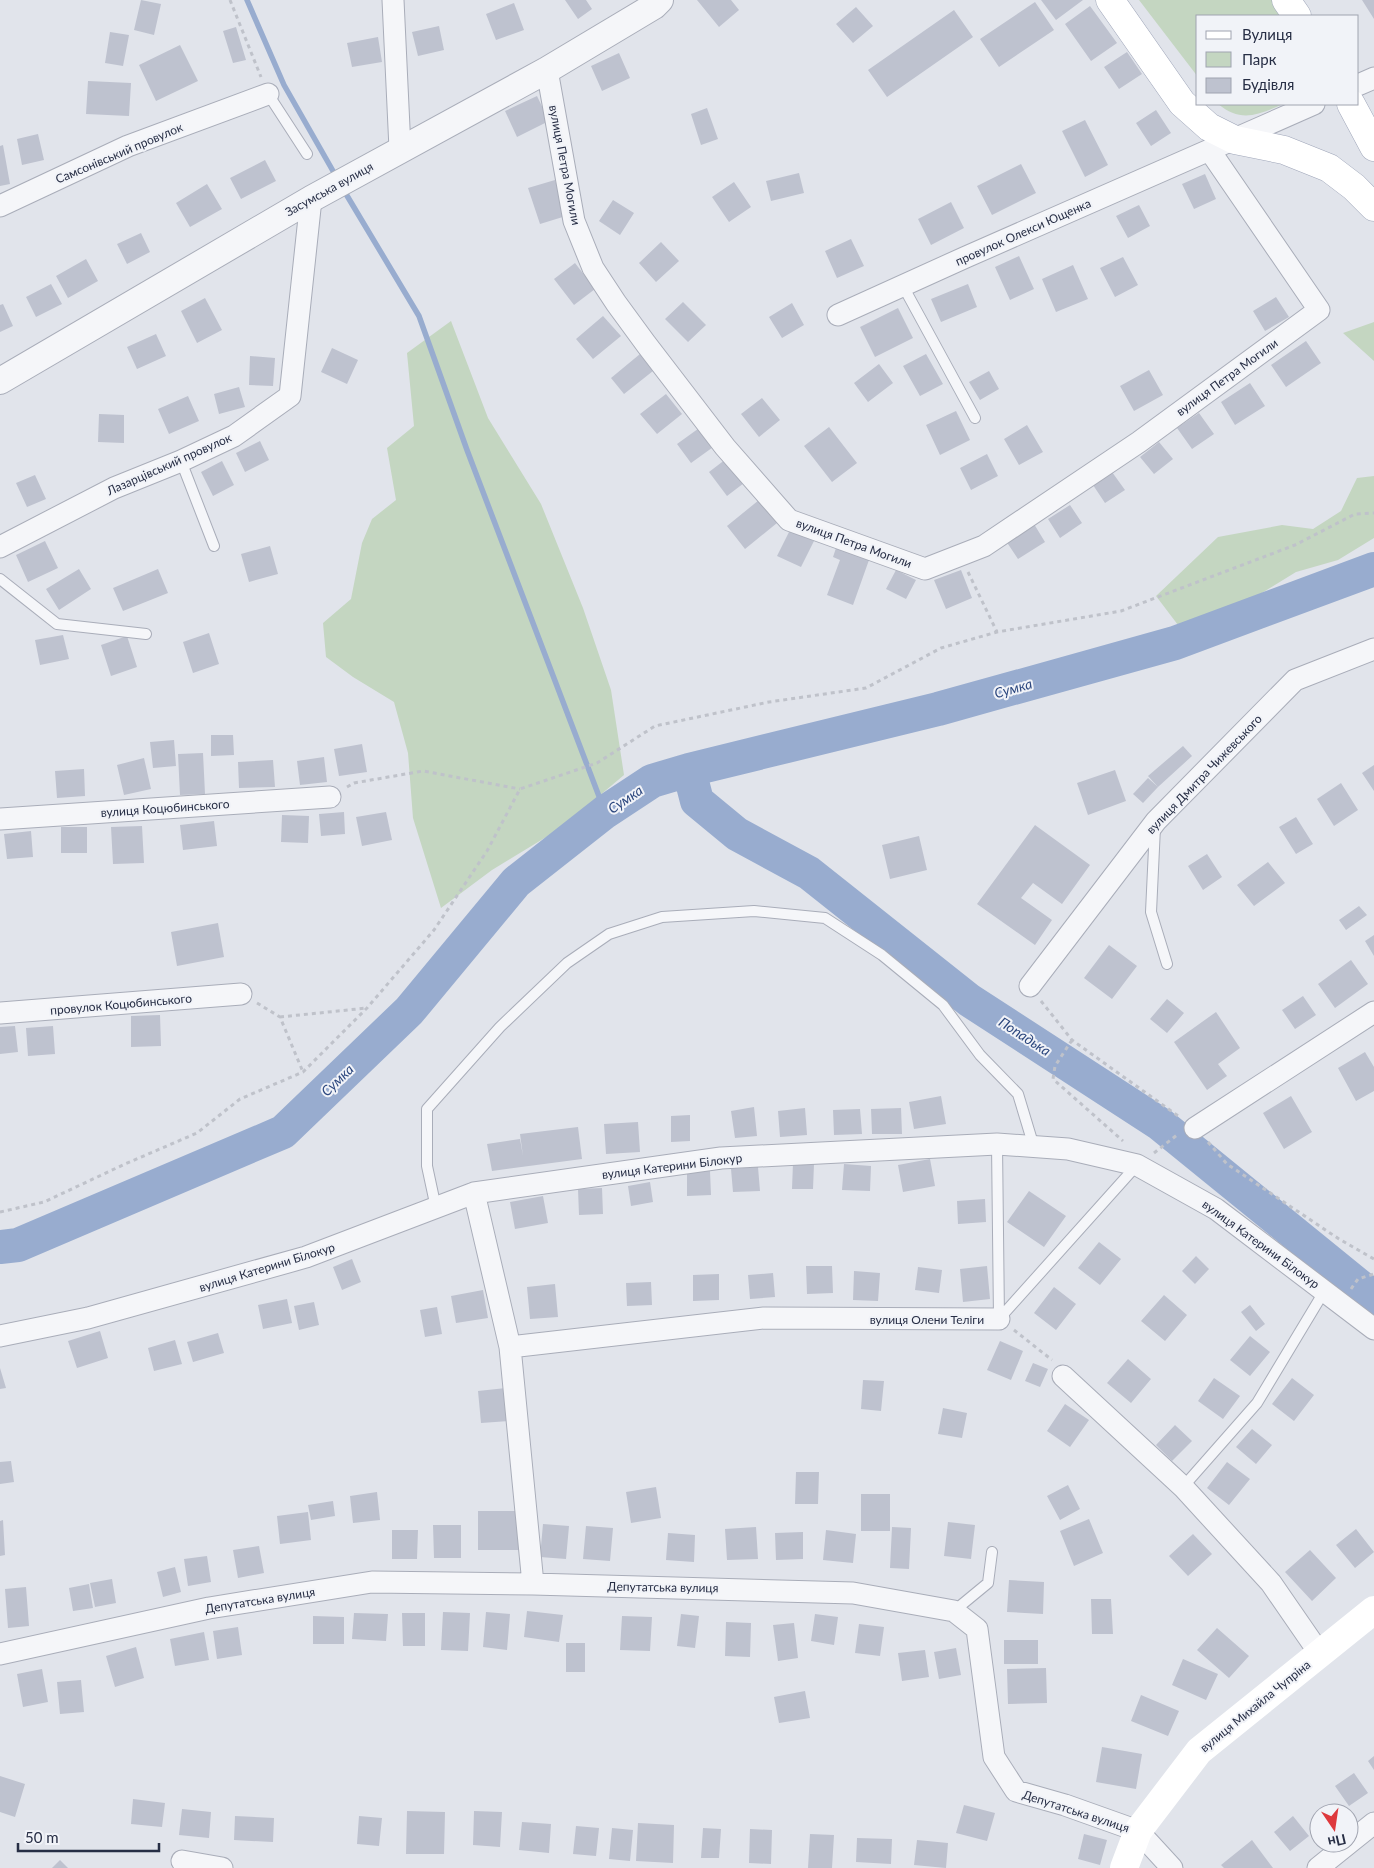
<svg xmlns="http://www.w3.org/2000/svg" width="1374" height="1868" viewBox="0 0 1374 1868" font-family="Lato,sans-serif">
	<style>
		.green { fill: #c4d6c1 }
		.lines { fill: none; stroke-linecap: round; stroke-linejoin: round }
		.stream { stroke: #98accf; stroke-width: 5.5 }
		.river { stroke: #98accf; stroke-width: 34 }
		.building { fill: #bec2cf }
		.service-casing { stroke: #a9adb9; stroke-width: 12 }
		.minor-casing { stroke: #a9adb9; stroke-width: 23 }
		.tertiary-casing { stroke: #a9adb9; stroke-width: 28 }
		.primary-casing { stroke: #9fa6b9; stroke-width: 29 }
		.path { stroke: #bfc2ca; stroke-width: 3; stroke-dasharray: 4 4; stroke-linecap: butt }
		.service { stroke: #f5f6f9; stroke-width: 10 }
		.minor { stroke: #f5f6f9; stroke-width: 21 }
		.tertiary { stroke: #f5f6f9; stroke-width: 26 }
		.secondary { stroke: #fff; stroke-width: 28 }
		.primary { stroke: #fff; stroke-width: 28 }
		.labels { text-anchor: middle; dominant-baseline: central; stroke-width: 4; stroke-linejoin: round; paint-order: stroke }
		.street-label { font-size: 12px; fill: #272e45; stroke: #f1f3f8 }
		.water-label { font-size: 14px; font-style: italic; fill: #2c477e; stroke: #f1f3f8 }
	</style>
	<rect width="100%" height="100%" fill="#e1e4eb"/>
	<!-- green -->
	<path class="green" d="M1139,0H1272L1282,16H1198V77Z
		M1218,104H1283C1258,115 1241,123 1218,104Z
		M451,321L488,418L541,504L583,608L611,690L624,775L561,828L492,870L441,908L413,818L408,753L394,702L353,677L326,657L323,623L351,599L362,543L372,519L396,500L387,448L414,426L407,353Z
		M1374,322V361L1343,333Z
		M1374,476V538L1338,560L1296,572L1252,599L1178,625L1156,596L1218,537L1282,525L1313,529L1341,511L1357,478Z"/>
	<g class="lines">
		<!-- stream -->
		<path class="stream" d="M247,0L284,85L337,178
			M343,189L419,316L467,450L605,812"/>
		<!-- river -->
		<path class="river" d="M689,770L697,801L737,834L809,873L969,1000L1160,1124L1374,1298
			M0,1247L18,1245L283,1132L409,1011L516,882L605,812L652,781L689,770L938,709L1175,643L1374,569"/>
	</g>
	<!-- building -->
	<path class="building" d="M141,0L161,4L154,35L134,30Z
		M565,0H586L592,9L578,19Z
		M697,0H731L739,10L719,27Z
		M1041,0H1083L1056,20Z
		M1362,0H1374V19Z
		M1035,2L1054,30L999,67L980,39Z
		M514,3L524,30L496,40L486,14Z
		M1090,6L1117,43L1091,61L1065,24Z
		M856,7L873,26L853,43L836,24Z
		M954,10L973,37L887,97L868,70Z
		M439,26L444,50L418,56L412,32Z
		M236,27L246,60L233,63L223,31Z
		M110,32L129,35L123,66L105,63Z
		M378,37L382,62L352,67L347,43Z
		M180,45L198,81L156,101L139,65Z
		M1127,52L1142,74L1119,89L1104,67Z
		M619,53L630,78L602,91L591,66Z
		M88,81L131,83L129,116L86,114Z
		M537,96L549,121L517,137L505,111Z
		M707,108L718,139L701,145L691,114Z
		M1156,110L1171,133L1151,146L1136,123Z
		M1085,120L1108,165L1085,177L1062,131Z
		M38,134L44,160L22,165L17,139Z
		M3,145L10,184L0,186V146Z
		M265,160L276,181L241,199L230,178Z
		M1021,164L1036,193L992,215L977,186Z
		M799,173L804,193L771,201L766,181Z
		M1205,174L1216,199L1194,209L1182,184Z
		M555,180L566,216L540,224L528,188Z
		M734,182L751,207L729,222L712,197Z
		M207,184L222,209L190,227L176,203Z
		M613,200L634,213L620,235L599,221Z
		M951,202L964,228L931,245L918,219Z
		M1139,205L1150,226L1128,238L1116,216Z
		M141,233L150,252L127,264L117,244Z
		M851,239L864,266L837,278L825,251Z
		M661,242L679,261L656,282L639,263Z
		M1019,256L1034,289L1010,300L995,267Z
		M1123,257L1138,285L1115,297L1100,268Z
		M86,259L98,281L68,298L56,276Z
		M575,263L595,289L574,305L554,279Z
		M1073,265L1088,299L1056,312L1042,279Z
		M51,284L62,304L36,317L26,297Z
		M968,284L977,307L941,322L931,299Z
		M1276,297L1289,317L1265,331L1253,311Z
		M205,298L222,330L197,343L181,311Z
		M683,302L706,325L688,342L665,319Z
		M792,303L804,325L782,338L769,317Z
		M3,304L13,326L0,332V305Z
		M898,308L913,338L875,357L860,327Z
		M603,316L621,336L593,359L576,339Z
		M156,334L166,356L137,369L127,347Z
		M1306,341L1321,363L1286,387L1271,365Z
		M332,348L358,360L347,384L321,372Z
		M640,354L653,371L624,394L611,378Z
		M926,354L943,384L920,396L903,366Z
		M250,356L275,358L273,386L249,385Z
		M879,364L893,383L868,402L854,383Z
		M1149,370L1163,395L1134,411L1120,386Z
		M989,371L999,389L980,400L969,382Z
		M1250,383L1265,406L1235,425L1221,402Z
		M239,387L245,407L219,414L214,394Z
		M666,394L682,414L657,434L640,414Z
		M188,396L199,421L169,434L158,409Z
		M762,398L780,420L759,437L741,414Z
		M956,411L970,440L940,455L926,425Z
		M1199,413L1214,434L1192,449L1177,428Z
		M99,414L124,415V443L98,442Z
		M1027,425L1043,452L1019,465L1004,439Z
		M702,426L716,445L691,463L677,444Z
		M829,427L857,463L832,482L804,446Z
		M260,441L269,460L245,472L236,453Z
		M1159,442L1173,459L1154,474L1140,457Z
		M987,454L998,476L971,490L960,468Z
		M726,459L744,483L727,496L709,472Z
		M222,461L234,485L213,496L201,472Z
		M1112,472L1125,490L1105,503L1093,485Z
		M35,475L46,499L27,507L16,483Z
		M759,500L777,523L745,549L727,526Z
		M1070,505L1082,523L1060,538L1048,519Z
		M1034,524L1045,542L1018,559L1006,541Z
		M790,530L814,541L801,567L777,556Z
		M45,541L58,568L28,582L16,555Z
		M270,546L278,574L249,582L241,554Z
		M836,548L869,560L853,605L827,595L840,560L833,557Z
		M79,569L91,589L59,610L46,589Z
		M158,569L168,593L123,611L113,588Z
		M896,570L916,580L906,599L886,589Z
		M961,570L972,598L946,609L934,580Z
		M209,633L219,664L193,673L183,642Z
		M63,635L69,659L40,665L35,640Z
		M127,636L137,667L111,676L101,645Z
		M211,735H233L234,755L211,756Z
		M174,740L176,766L153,768L150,742Z
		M362,744L367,772L339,776L334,749Z
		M1183,746L1192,756L1158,787L1148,776Z
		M203,753L205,794L180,795L178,754Z
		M324,757L327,782L300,785L297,761Z
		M144,758L151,789L124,795L117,765Z
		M273,760L275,787L239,788L238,762Z
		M1374,765V791L1362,773Z
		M84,769L85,796L57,798L55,771Z
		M1115,770L1126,801L1088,815L1077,783Z
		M1148,778L1158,787L1143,803L1133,794Z
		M1341,783L1358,810L1334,826L1317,799Z
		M344,812L345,834L321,836L319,814Z
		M386,812L392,840L362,846L356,817Z
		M282,815L309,816L308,843L281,842Z
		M1296,817L1313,844L1296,854L1279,827Z
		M214,821L217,846L183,850L180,825Z
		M1035,825L1090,865L1062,904L1033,883L1021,898L1052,920L1035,945L977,904Z
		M142,826L144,863L113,864L111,827Z
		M61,827H87V853H61Z
		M31,831L33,857L7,859L4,834Z
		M919,836L927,870L890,879L882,845Z
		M1207,854L1222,877L1203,890L1188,866Z
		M1268,862L1285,883L1254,906L1237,885Z
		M1359,906L1367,915L1346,930L1339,920Z
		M218,923L224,957L177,966L171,932Z
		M1374,935V956L1365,941Z
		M1109,945L1137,966L1112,999L1084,978Z
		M1351,960L1368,984L1335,1008L1318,984Z
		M1303,996L1316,1015L1295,1029L1282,1010Z
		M1167,999L1184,1013L1167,1033L1150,1019Z
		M1216,1012L1240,1048L1218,1064L1227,1076L1207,1090L1174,1042Z
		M160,1015L161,1046L131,1047V1016Z
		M15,1026L18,1052L0,1054V1027Z
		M53,1026L55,1054L28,1056L26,1028Z
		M1365,1052L1374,1067V1091L1356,1101L1338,1068Z
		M941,1096L946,1124L914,1129L909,1102Z
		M1291,1096L1312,1132L1284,1149L1263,1113Z
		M754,1107L757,1136L735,1138L731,1111Z
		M805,1108L807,1135L780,1137L778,1111Z
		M901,1108L902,1134H872L871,1109Z
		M860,1109L862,1134L834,1135L833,1110Z
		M690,1115V1141L671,1142V1116Z
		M638,1122L640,1152L606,1154L604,1124Z
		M578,1127L582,1159L492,1171L487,1144L520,1139L523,1156L520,1134Z
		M930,1159L935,1186L903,1192L898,1165Z
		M793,1163L814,1164L813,1189H792Z
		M844,1164L871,1166L870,1191L842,1190Z
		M758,1167L760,1191L733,1192L731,1169Z
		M710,1171L711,1195L687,1196V1172Z
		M650,1182L653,1202L631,1206L628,1186Z
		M602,1188L603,1214L579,1215L578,1189Z
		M1029,1191L1066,1216L1044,1247L1007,1222Z
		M543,1196L548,1223L515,1229L510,1202Z
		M985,1199L986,1222L958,1224L957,1201Z
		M1099,1242L1121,1259L1100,1285L1078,1268Z
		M1196,1256L1209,1269L1195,1284L1182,1271Z
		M352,1259L361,1282L342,1290L333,1267Z
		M806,1266H832L833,1293L807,1294Z
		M987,1266L990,1299L963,1302L960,1269Z
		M918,1267L942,1270L939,1293L915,1290Z
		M854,1271L880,1273L878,1301L853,1300Z
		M773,1273L775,1297L750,1299L748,1275Z
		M719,1274V1300L693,1301V1275Z
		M651,1282L652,1305L627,1306L626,1283Z
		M555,1284L558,1317L530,1319L527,1287Z
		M1054,1287L1076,1304L1056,1330L1034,1313Z
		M483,1290L488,1318L456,1323L451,1296Z
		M1164,1295L1187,1315L1165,1341L1141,1321Z
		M287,1299L292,1323L263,1329L258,1305Z
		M314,1302L319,1325L299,1330L294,1306Z
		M1250,1305L1265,1324L1256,1331L1241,1312Z
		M437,1307L442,1334L425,1337L420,1310Z
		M100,1331L108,1358L77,1368L68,1341Z
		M218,1333L224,1353L193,1362L187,1342Z
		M1250,1336L1270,1352L1250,1376L1230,1360Z
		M175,1340L182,1364L154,1371L148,1348Z
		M1000,1341L1023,1351L1011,1380L987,1370Z
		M1128,1359L1151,1379L1131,1403L1107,1383Z
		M1033,1363L1048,1369L1040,1387L1025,1381Z
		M0,1368L6,1388L0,1389Z
		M1214,1378L1240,1396L1223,1419L1198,1401Z
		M1292,1378L1314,1395L1294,1421L1272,1404Z
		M863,1380L884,1381L881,1411L861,1409Z
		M506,1388L509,1421L481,1423L478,1391Z
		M1065,1404L1089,1420L1070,1447L1047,1431Z
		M943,1408L967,1413L962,1438L938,1434Z
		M1175,1425L1192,1441L1172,1461L1156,1445Z
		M1252,1429L1272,1445L1256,1464L1236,1447Z
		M11,1461L14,1482L0,1484V1462Z
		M1227,1462L1250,1479L1229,1505L1207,1488Z
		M796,1472H819L818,1504H795Z
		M1068,1485L1080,1509L1060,1520L1047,1496Z
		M656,1487L661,1518L631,1523L626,1492Z
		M377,1492L380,1520L353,1523L350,1496Z
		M861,1494H890V1531H861Z
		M333,1501L335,1516L311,1520L308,1505Z
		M478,1511H521V1550H478Z
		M308,1512L311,1540L280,1544L277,1516Z
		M1089,1519L1103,1553L1074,1566L1060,1531Z
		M3,1520L5,1555L0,1556V1521Z
		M948,1522L975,1525L971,1559L944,1556Z
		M543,1524L569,1526L566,1559L540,1557Z
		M433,1525H461V1558H434Z
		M586,1526L613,1528L610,1561L583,1559Z
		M756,1527L758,1559L727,1560L725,1529Z
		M892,1527L911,1528L909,1569L890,1568Z
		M1356,1529L1374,1552L1355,1568L1336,1545Z
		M392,1530H418L417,1559H392Z
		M826,1530L856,1534L853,1563L823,1560Z
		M803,1532V1559L776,1560L775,1533Z
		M668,1533L695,1535L694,1562L666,1560Z
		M1193,1534L1212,1554L1188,1576L1169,1556Z
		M259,1546L264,1573L238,1578L233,1550Z
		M1310,1550L1336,1578L1312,1601L1285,1572Z
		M207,1556L211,1582L188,1586L184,1559Z
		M175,1567L181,1592L163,1597L157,1572Z
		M112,1579L116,1603L95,1607L90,1583Z
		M1009,1580L1044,1582L1043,1614L1007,1612Z
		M89,1584L93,1608L73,1611L69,1588Z
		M26,1587L29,1626L8,1628L5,1589Z
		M1091,1599H1111L1113,1634H1092Z
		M527,1611L563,1615L559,1642L524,1637Z
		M443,1612L470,1613L468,1651L441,1650Z
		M486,1612L510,1614L507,1650L483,1647Z
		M354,1613L388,1614L386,1641L352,1639Z
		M402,1613H425V1646H403Z
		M681,1614L699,1616L695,1648L677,1646Z
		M815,1614L838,1617L834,1645L811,1641Z
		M313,1616L344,1617V1644H313Z
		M622,1616L652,1617L650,1651L620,1650Z
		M726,1622L751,1623L750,1657L725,1656Z
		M794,1623L798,1658L778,1661L773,1625Z
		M859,1624L884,1627L880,1656L855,1653Z
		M238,1627L242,1655L217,1659L213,1631Z
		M1217,1628L1249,1656L1229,1678L1197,1650Z
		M204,1632L209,1660L175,1666L170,1639Z
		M1004,1640H1038V1664H1004Z
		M566,1643H585V1672H566Z
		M136,1647L144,1678L115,1687L106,1656Z
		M956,1648L961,1675L939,1679L934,1652Z
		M925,1650L929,1677L902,1681L898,1653Z
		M1183,1659L1218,1674L1206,1700L1172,1685Z
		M1046,1668L1047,1703L1008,1704L1007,1669Z
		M42,1669L48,1702L23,1707L17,1674Z
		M81,1680L84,1712L60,1714L57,1682Z
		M805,1691L810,1718L779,1723L774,1697Z
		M1141,1695L1179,1711L1168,1736L1131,1721Z
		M1102,1747L1142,1754L1136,1789L1096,1782Z
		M1374,1756V1770L1368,1761Z
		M1354,1773L1368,1793L1349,1806L1335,1786Z
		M0,1776L25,1784L15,1817L0,1812Z
		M133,1799L165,1803L162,1827L131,1824Z
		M964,1805L995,1813L987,1841L956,1833Z
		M182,1809L211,1812L209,1838L179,1835Z
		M407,1811L445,1812L444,1854H406Z
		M474,1811L502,1812L500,1847L473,1845Z
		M235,1816L274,1818L273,1842L234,1840Z
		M359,1816L382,1818L379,1846L357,1844Z
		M1293,1816L1309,1836L1290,1851L1274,1832Z
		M522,1822L551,1824L549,1853L519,1850Z
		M638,1823L674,1825L673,1863L636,1861Z
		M576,1826L599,1828L596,1856L573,1854Z
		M612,1828L633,1830L630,1861L609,1859Z
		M703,1828L721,1829L719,1858H701Z
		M750,1829L772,1830L771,1864L749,1863Z
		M810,1834L834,1835L832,1868H808Z
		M1084,1834L1107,1840L1100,1865L1078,1859Z
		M857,1838L892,1839L891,1864L856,1862Z
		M917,1840L948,1843L946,1868L914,1865Z
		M1252,1840L1273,1868H1224L1221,1865Z
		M60,1860L68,1868H52Z"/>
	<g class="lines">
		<defs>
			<path id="service" d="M268,94L307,154
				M903,286L975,418
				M181,461L214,546
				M0,579L57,624L146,634
				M1155,827L1151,912L1167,964
				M997,1144L999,1319
				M436,1208L427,1166V1109L500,1027L567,963L609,934L662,917L754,911L825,918L882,955L943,1005L980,1055L1018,1094L1034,1147
				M999,1319L1137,1165
				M1183,1487L1257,1403L1325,1290
				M954,1611L988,1583L992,1552"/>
			<path id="minor" d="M393,0L400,149
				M547,70L574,221L593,268L616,303L646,344L725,447L789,520L925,569L984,546L1139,442L1319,310L1210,151
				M1358,85L1374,78
				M0,206L128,146L268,94
				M838,315L966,257L1314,104
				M0,547L114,488L181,461L234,436L290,396L311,199
				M0,819L330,797
				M1030,986L1156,821L1295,680L1374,649
				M0,1013L241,994
				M1195,1128L1374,1012
				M474,1193L510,1347L533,1584
				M0,1336L88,1318L306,1257L474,1193L721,1158L997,1144L1068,1149L1137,1165L1216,1209L1374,1329
				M510,1347L764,1318L999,1319
				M1063,1376L1183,1487L1271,1583L1320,1654
				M0,1654L209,1608L372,1582L533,1584L853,1593L954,1611L977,1629L994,1757L1016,1791L1065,1805L1138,1831L1172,1868
				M1349,1843L1374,1823
				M182,1861L222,1868
				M1318,1868L1349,1843"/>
			<path id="tertiary" d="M0,381L311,199L547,70L654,6L660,0"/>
			<path id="primary" d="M1110,0L1182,103L1209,127L1235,140L1284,150L1329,168L1354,187L1374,207
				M1286,0L1297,16
				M1351,104L1374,147"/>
		</defs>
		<!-- service casing -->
		<use href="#service" class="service-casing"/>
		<!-- minor casing -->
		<use href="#minor" class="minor-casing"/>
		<!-- tertiary casing -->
		<use href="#tertiary" class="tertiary-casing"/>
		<!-- primary casing -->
		<use href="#primary" class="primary-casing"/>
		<!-- path -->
		<path class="path" d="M230,0L261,77
			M968,572L997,632
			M347,787L354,783L423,771L520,789
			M1041,1001L1072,1040L1181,1118
			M257,1003L280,1017L303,1072
			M280,1017L367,1008
			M1072,1040L1055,1066L1053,1079L1123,1141
			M1208,1142L1227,1164L1339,1239L1374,1259
			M1154,1153L1177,1135
			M0,1212L44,1202L125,1164L197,1133L240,1099L303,1072L367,1008L434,930L487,851L520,789L597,763L655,726L769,702L866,688L941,648L997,632L1121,611L1295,545L1355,514L1374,513
			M1351,1289L1358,1279L1374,1274
			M1014,1330L1052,1360"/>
		<!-- service -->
		<use href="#service" class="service"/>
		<!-- minor -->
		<use href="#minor" class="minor"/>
		<!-- tertiary -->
		<use href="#tertiary" class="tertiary"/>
		<!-- secondary -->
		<path class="secondary" d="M1124,1868L1138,1831L1199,1751L1374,1610"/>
		<!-- primary -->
		<use href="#primary" class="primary"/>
	</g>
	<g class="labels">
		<!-- street labels -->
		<g class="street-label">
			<text transform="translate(119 153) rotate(-23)">Самсонівський провулок</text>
			<text transform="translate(565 165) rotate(79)">вулиця Петра Могили</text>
			<text transform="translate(329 189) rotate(-29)">Засумська вулиця</text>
			<text transform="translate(1023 232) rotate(-24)">провулок Олекси Ющенка</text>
			<text transform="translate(1227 377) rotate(-36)">вулиця Петра Могили</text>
			<text transform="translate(169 464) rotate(-24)">Лазарцівський провулок</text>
			<text transform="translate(854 543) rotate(20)">вулиця Петра Могили</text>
			<text transform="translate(1204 774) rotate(-46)">вулиця Дмитра Чижевського</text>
			<text transform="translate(165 808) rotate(-4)">вулиця Коцюбинського</text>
			<text transform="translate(121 1004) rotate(-5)">провулок Коцюбинського</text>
			<text transform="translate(672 1166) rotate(-7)">вулиця Катерини Білокур</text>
			<text transform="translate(1261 1244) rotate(36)">вулиця Катерини Білокур</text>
			<text transform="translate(267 1267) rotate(-17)">вулиця Катерини Білокур</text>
			<text x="927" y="1319">вулиця Олени Теліги</text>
			<text transform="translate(663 1587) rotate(1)">Депутатська вулиця</text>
			<text transform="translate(260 1600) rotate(-9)">Депутатська вулиця</text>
			<text transform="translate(1255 1706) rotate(-39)">вулиця Михайла Чупріна</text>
			<text transform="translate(1076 1811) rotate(18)">Депутатська вулиця</text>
		</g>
		<!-- water labels -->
		<g class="water-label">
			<text transform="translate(1013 688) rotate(-16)">Сумка</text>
			<text transform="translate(625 799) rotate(-34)">Сумка</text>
			<text transform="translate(1025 1036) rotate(33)">Попадька</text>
			<text transform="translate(337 1080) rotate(-44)">Сумка</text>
		</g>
	</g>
	<!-- legend -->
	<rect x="1196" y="15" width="162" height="90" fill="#f1f3f8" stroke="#a0a4b0"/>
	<rect x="1206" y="31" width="25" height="8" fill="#ffffff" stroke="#a0a4b0"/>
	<text x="1242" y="40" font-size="15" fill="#272e45">Вулиця</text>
	<rect x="1206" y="52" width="25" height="15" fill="#c4d6c1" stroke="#a0a4b0"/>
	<text x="1242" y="65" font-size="15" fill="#272e45">Парк</text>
	<rect x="1206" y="78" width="25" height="15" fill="#bec2cf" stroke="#a0a4b0"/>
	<text x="1242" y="90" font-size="15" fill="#272e45">Будівля</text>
	<!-- north arrow -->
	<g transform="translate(1334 1828) rotate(167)"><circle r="24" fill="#f1f3f8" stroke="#a0a4b0"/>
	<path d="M0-4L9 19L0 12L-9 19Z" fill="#de393d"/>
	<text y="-8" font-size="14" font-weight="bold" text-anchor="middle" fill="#272e45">Пн</text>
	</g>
	<!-- scale -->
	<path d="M18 1843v8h141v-8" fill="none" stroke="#272e45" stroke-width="2.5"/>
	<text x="25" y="1843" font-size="15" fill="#272e45" stroke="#f1f3f8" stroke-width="4" paint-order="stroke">50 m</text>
</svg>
